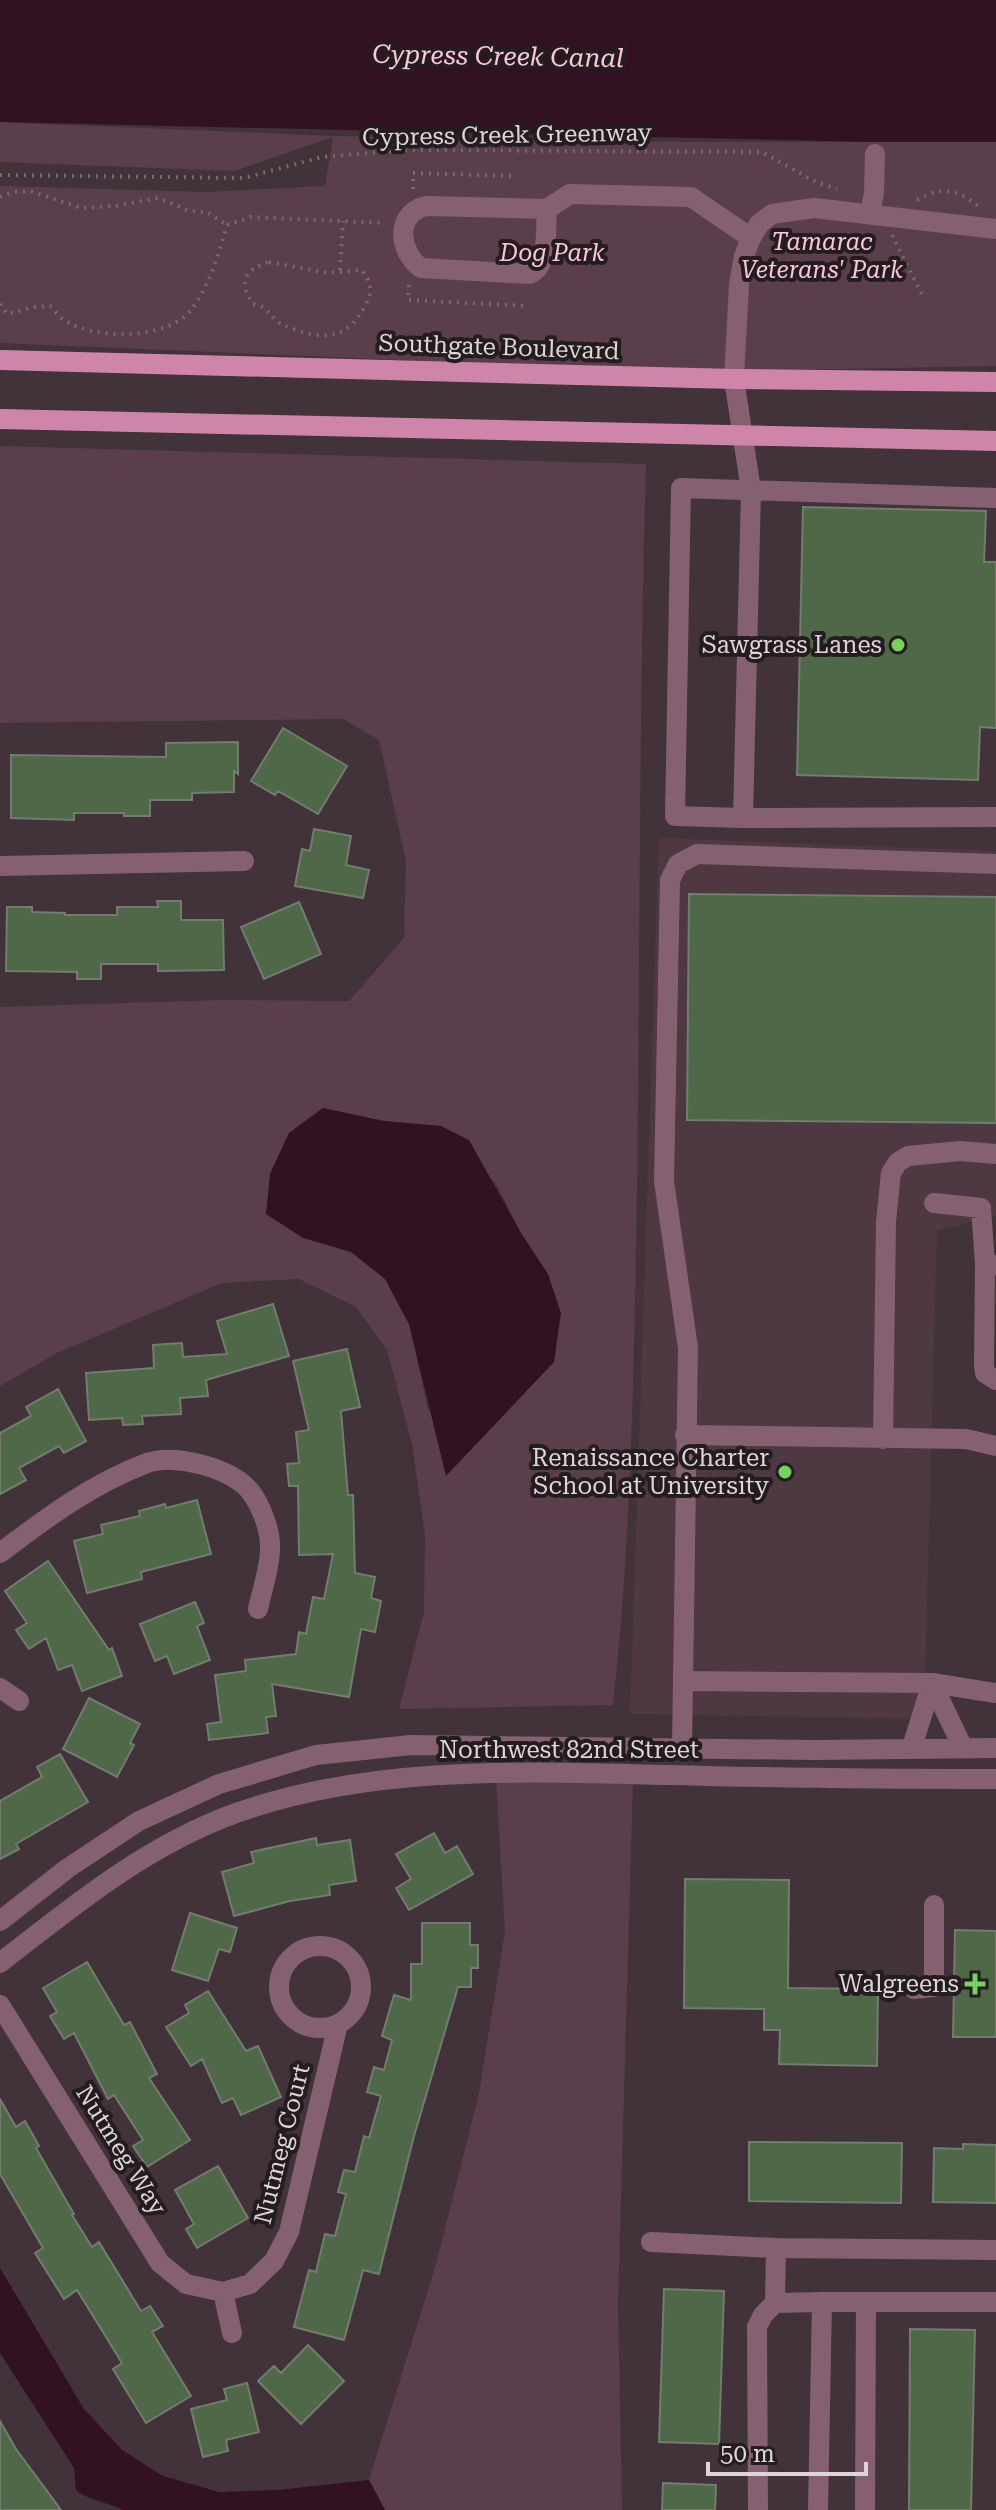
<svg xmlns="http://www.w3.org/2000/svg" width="996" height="2510" viewBox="0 0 996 2510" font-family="'Roboto Serif',serif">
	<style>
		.built { fill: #4e3942 }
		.green { fill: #5b3e4c; fill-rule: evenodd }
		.water { fill: #321122 }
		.building { fill: #4f6848; stroke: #727c6f; stroke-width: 2 }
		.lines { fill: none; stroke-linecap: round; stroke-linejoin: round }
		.path { stroke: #76696f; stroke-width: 4; stroke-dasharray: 2 6; stroke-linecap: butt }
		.minor { stroke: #856071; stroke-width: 20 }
		.major { stroke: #cf85a9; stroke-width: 20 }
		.poi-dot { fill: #75d25a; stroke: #231d1f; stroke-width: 3 }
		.labels { text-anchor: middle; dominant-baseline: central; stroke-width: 8; stroke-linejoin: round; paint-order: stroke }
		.street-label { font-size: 24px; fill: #ded5d9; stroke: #231d1f }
		.park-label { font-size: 24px; font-style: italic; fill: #fcc4dd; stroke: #231d1f }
		.poi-label { font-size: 24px; fill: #ded5d9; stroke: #231d1f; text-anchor: end }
		.water-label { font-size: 26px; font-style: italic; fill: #fdc5df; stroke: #231d1f }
	</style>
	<rect width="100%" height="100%" fill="#413339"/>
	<!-- built -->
	<path class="built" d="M659,838L996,851V1215L937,1231L924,1719L630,1714Z"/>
	<!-- green -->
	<path class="green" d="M0,122L333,136L688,142H996V366L691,372L0,343V186L207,192L325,186L333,137L234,171L0,162Z
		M0,446L646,464C639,705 640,947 637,1188C634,1361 632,1533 613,1705L399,1709L424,1612L425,1535L412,1444L387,1350L356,1307L299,1279L222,1283L57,1353L0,1386V1007L221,1000L349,1001L404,938L406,861L379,740L343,719L0,723ZM323,1108L384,1121L441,1126L497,1185L521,1233L554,1362L507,1411L428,1409L409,1324L385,1279L351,1252L270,1174L289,1133Z
		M496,1779L633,1780L618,2303L622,2510H385L369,2480L436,2264L479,2093L505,1931Z"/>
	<!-- water -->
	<path class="water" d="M0,0H996V142H869L0,122Z
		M323,1108L384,1121L441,1126L469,1140L521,1233L548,1274L561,1313L554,1362L446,1476L409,1324L385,1279L351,1252L303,1238L266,1214L270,1174L289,1133Z
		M0,2268L84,2409L122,2450L163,2476L219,2492L278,2490L369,2480L385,2510H123C107,2502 90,2501 76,2490L74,2468L0,2353Z"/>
	<!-- building -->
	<path class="building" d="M803,507L986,511L984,562H996V728L980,727L978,780L797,775Z
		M283,728L347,766L318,814L278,791L275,795L251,781Z
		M238,742V774L234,771V792L192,793V800H150V816H124V813H74V820L11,818V755L166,757V743Z
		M314,829L351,836L346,865L369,870L363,898L295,886L302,849L310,851Z
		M689,894L996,897V1123L687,1120Z
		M157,901H181V920H223L224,970L158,971V964H101V979H77V972L6,971L7,907H32V912L65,913V915H117V907H158Z
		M299,902L321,954L264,979L241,927Z
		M273,1304L289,1356L206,1380L208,1396L180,1398L181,1414L142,1416L143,1424L123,1425L122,1418L89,1420L86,1373L154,1368L153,1345L182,1343L183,1357L227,1354L217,1321Z
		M347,1349L360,1407L341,1411L348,1495H353L355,1573L375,1577L371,1598L381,1601L375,1632L361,1629L349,1697L272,1684L276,1716L266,1717L268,1733L209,1740L207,1724L221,1722L215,1675L246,1671L245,1660L296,1654L299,1632L306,1634L313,1597L324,1599L333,1554L299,1555L298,1486H289L287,1464L299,1463L296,1432L309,1430L293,1361Z
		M58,1389L86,1441L64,1453L59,1446L19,1468L26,1480L0,1494V1433L31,1416L26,1407Z
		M197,1500L211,1554L141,1572L142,1579L87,1593L74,1541L103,1534L101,1525L140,1516L139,1511L165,1504L166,1508Z
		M48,1561L109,1650L112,1648L122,1676L82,1691L72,1665L58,1670L46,1638L29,1649L16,1630L27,1623L5,1591Z
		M195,1602L204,1623L197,1626L210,1660L174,1674L167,1656L155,1661L140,1624Z
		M89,1698L140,1724L130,1743L134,1745L117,1777L63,1749Z
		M60,1754L88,1802L16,1844L19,1849L0,1859V1801L42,1777L37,1767Z
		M434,1833L445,1853L457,1846L473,1874L409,1910L396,1888L411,1879L396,1854Z
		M316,1838L317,1845L350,1840L356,1881L329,1885L330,1895L290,1901L234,1916L222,1872L254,1863L251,1852Z
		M685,1879L789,1880L788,1988L878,1989L877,2066L779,2064L780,2030H764V2009L684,2008Z
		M190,1913L237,1928L230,1952L219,1949L208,1981L172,1970Z
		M422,1923H470V1945H478V1968H471V1987H458L414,2136L379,2274L363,2270L344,2340L294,2327L309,2270L316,2272L325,2234L335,2236L346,2194L338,2192L344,2170L355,2172L364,2136L369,2138L381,2096L367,2092L374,2067L384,2070L392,2040L382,2036L394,1995L411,2000V1964H422Z
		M955,1930L996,1931V2037H953Z
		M87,1962L124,2025L130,2022L157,2074L149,2078L190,2140L147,2167L133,2146L143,2140L114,2095L108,2099L74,2033L64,2039L50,2016L57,2012L43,1988Z
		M208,1991L246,2051L258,2046L281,2097L241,2115L233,2098L222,2103L202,2059L191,2066L166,2027L189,2013L185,2005Z
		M0,2099L16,2127L25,2121L39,2146L36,2148L74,2214L72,2215L92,2247L99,2242L141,2311L150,2306L163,2326L152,2332L191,2396L146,2423L113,2369L122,2363L77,2290L64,2299L35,2253L43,2248L0,2174Z
		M749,2142L902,2143L901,2203L749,2201Z
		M963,2144L996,2145V2203L933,2202L934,2148L963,2149Z
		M218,2166L248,2218L197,2248L186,2229L194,2224L175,2190Z
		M664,2289L724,2291L719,2444L659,2442Z
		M910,2329L975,2330L971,2510H909Z
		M308,2345L344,2381L301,2424L258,2381L274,2366L281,2373Z
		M247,2383L259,2432L226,2440L228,2451L203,2457L191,2409L227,2400L224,2389Z
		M0,2421L16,2449L61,2510H0Z
		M663,2483L716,2485L715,2510H662Z"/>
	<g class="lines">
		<!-- path -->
		<path class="path" d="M0,175L244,178L322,157L408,150L762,152L816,182L837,189
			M413,189V173L515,176
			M0,197L12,192L30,191L81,208L116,206L158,198L190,211L207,212L227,225
			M917,200C942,186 956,189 978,206
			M227,225L251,217L384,223
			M892,235L923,297
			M269,262L327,273L362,270C371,282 373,290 366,304C352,332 335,340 306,333C297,330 284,327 277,321C268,313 266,306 253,304C239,282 243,270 269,262Z
			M340,270L343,221
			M409,285L408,300L529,306
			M0,304L7,314L34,307L50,306C54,310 58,316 63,319C92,341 168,340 191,310C210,285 218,255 227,225"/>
		<!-- minor -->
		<path class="minor" d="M547,209L426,206C394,214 399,252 421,268L530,274C550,265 545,228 547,209L570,194L691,197L751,238
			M870,214L874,193L875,154
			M996,229L814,208L772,214L759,224L751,238L744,256L739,284L734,379L751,490L743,818L996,817
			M743,818L675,816L681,488L996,498
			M0,866L244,861
			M934,1203L981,1208L985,1264L996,1265
			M985,1264L984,1365L985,1373L996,1380
			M685,1435L966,1439L996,1446
			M883,1439L886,1222L891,1173L898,1162L908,1156L960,1151L996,1154
			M0,1553C45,1519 93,1483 147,1463C175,1453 231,1468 250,1491C261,1505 271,1531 270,1549C270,1568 262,1590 258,1609
			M684,1681L932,1683L996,1693
			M932,1683L963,1748
			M0,1688L19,1701
			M912,1747L932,1683
			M682,1748L688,1348L664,1181L670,880L678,864L697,854L996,864
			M0,1921L68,1868L139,1821L219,1784L316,1755L411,1745L814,1750L996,1748
			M279 1987a41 41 0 1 1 82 0a41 41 0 1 1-82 0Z
			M0,1963C74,1905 148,1844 239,1812C377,1764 526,1772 670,1775C778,1778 887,1779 996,1779
			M914,1989L934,1987V1905
			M0,2005L160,2263L186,2284L223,2292L250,2284L274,2261L289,2232L338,2024
			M651,2242L776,2248
			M223,2292L232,2333
			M775,2303L776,2248L996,2250
			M758,2510L757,2327L763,2315L775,2303L822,2302
			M818,2510L822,2302H996
			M865,2510L866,2302"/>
		<!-- major -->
		<path class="major" d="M0,360L734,379L996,382
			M0,419L996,441"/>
	</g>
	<!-- markers -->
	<g class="poi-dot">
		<circle cx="898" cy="645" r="8"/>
		<circle cx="785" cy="1472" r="8"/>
		<path d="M971 1972h8v8h8v8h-8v8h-8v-8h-8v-8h8z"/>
	</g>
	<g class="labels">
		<!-- street labels -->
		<g class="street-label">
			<text transform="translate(507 135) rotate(-1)">Cypress Creek Greenway</text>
			<text transform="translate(499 347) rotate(2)">Southgate Boulevard</text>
			<text x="569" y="1750">Northwest 82nd Street</text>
			<text transform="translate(282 2144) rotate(-76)">Nutmeg Court</text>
			<text transform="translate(121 2150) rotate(58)">Nutmeg Way</text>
		</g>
		<!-- park labels -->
		<g class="park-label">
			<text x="822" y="242">Tamarac<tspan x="822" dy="28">Veterans' Park</tspan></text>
			<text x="552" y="253">Dog Park</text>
		</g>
		<!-- poi labels -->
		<g class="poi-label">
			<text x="882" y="645">Sawgrass Lanes</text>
			<text x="769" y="1458">Renaissance Charter<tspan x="769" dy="28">School at University</tspan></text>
			<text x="959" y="1984">Walgreens</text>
		</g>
		<!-- water labels -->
		<g class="water-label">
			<text transform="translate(498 56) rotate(1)">Cypress Creek Canal</text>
		</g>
	</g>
	<!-- scale -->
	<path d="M708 2462v12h158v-12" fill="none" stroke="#ded5d9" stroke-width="4"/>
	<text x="720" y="2462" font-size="24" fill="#ded5d9" stroke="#231d1f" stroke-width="6" paint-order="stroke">50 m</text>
</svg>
